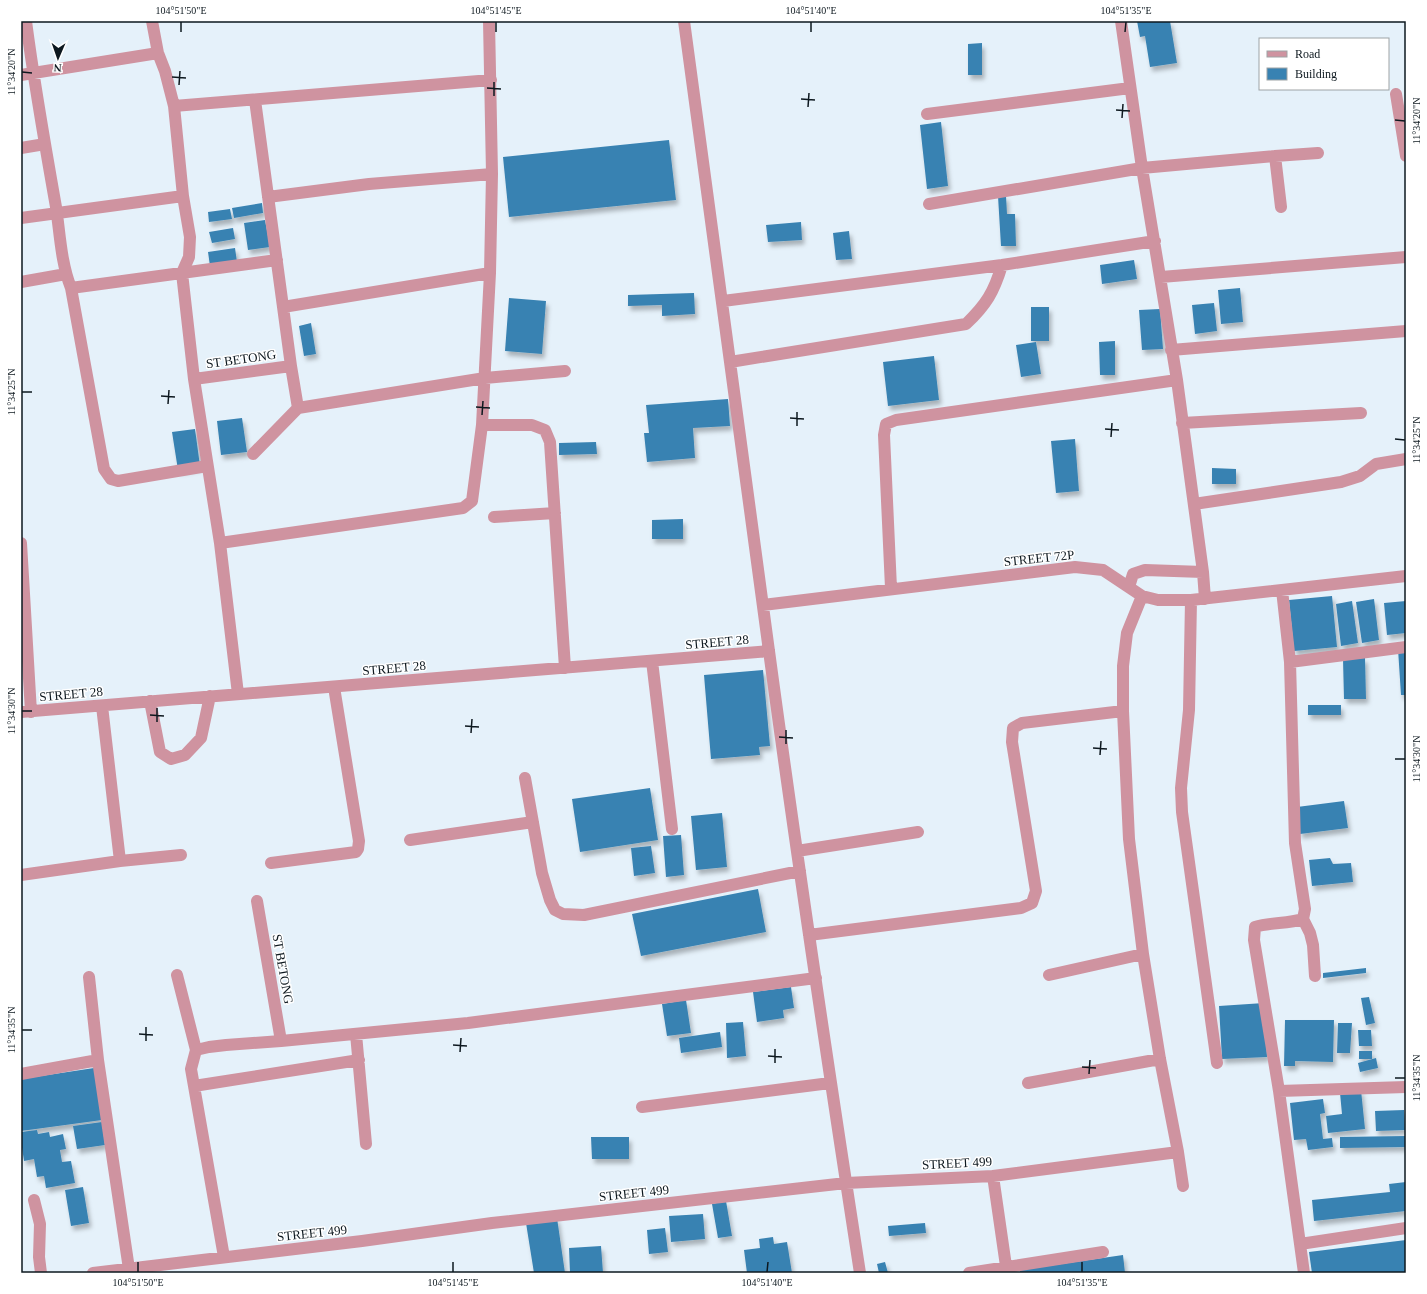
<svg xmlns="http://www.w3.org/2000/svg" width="1427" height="1294" viewBox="0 0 1427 1294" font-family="Georgia,serif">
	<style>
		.building { fill: #3882b2; filter: url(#shadow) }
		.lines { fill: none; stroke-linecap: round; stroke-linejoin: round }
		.minor { stroke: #cf93a0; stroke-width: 12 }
		.ticks { fill: none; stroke: #0d181f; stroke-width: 1.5 }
		.labels { text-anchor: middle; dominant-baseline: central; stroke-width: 3; stroke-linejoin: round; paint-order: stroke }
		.street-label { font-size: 13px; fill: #0d181f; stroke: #fff }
		.neatline { fill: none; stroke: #0d181f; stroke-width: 1.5 }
		.ticks-label { font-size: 10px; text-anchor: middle; fill: #0d181f }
	</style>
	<defs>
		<filter id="shadow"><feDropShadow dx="2.5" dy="4.5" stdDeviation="2" flood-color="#0004"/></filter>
	</defs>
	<rect width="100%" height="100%" fill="#e5f1fa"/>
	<!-- building -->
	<path class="building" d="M1137,21H1170L1177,63L1150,67L1145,36L1140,37Z
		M982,43V75H968V44Z
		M941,122L948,186L927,189L920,125Z
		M669,140L676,200L509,217L503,157Z
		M998,196H1006L1007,214H1015L1016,246H1001Z
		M262,203L263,213L234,218L232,208Z
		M230,209L232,219L209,222L208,212Z
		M265,220L270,247L248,250L244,223Z
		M801,222L802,240L768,242L766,225Z
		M233,228L235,239L212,243L209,232Z
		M849,231L852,259L836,260L833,233Z
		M235,248L237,262L210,266L208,252Z
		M1134,260L1137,279L1102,284L1100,265Z
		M1240,288L1243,322L1221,324L1218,290Z
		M694,293L695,314L662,316V305L628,306V295Z
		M509,298L546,301L542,354L505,351Z
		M1214,303L1217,331L1195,334L1192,305Z
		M1031,307H1049V341H1031Z
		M1160,309L1163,349L1142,350L1139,310Z
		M311,323L316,354L304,356L299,326Z
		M1115,341V375H1100L1099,342Z
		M1036,342L1041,374L1021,377L1016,345Z
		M934,356L939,400L888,406L883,362Z
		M728,399L730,426L693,428L695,458L647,462L644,433H649L646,405Z
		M242,418L247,452L221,455L217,421Z
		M195,429L200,466L178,470L172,432Z
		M1075,439L1079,491L1056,493L1051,441Z
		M596,442L597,454L559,455V443Z
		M1212,468L1236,469V484H1212Z
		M683,519V539H652V520Z
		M1332,596L1337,647L1294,651L1289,600Z
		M1374,599L1379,640L1362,643L1356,602Z
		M1352,601L1358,643L1341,646L1336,604Z
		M1406,601V633L1387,635L1384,603Z
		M1398,649H1406V695H1401Z
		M1365,658L1366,699H1344L1343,659Z
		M763,670L770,746L759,747L760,755L711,759L704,675Z
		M1308,705H1341V715H1308Z
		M650,788L658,840L580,852L572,799Z
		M1344,801L1348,828L1300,834L1297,807Z
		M722,813L727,867L696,870L691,816Z
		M681,835L684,875L666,877L663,836Z
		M651,846L655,873L634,876L631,848Z
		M1330,858L1333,864L1351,863L1353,882L1312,886L1309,860Z
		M758,889L766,932L641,956L632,914Z
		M1366,968V973L1323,978V973Z
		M791,987L794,1008L783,1010L784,1018L757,1022L753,992Z
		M1369,997L1375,1023L1366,1025L1361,998Z
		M686,1000L691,1033L667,1036L662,1004Z
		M1264,1003L1267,1057L1222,1059L1219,1006Z
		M1285,1020H1334L1333,1062L1295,1061V1066H1284Z
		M743,1022L746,1056L727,1058L726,1023Z
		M1338,1023H1352L1350,1053H1337Z
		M1358,1030H1371L1372,1046H1359Z
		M720,1032L722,1047L681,1053L679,1038Z
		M1359,1051H1372V1059H1359Z
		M1376,1058L1378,1068L1360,1072L1358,1063Z
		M94,1068L102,1120L21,1131V1079Z
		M1361,1090L1365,1129L1328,1133L1326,1116L1342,1114L1340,1093Z
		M1323,1099L1325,1113L1320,1114L1323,1139L1332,1138L1333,1147L1308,1150L1306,1139L1294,1140L1290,1103Z
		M1404,1110L1405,1130L1376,1131L1375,1111Z
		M102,1122L105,1145L77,1149L73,1126Z
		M37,1130L38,1134L49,1132L50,1137L63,1134L66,1149L60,1150L62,1162L71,1161L75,1183L46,1188L44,1176L37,1177L34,1159L24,1161L21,1141V1132Z
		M1406,1136V1147L1340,1148V1137Z
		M591,1137H629V1159H592Z
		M1406,1182V1211L1314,1221L1312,1200L1390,1192L1389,1184Z
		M83,1187L89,1223L71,1226L65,1190Z
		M726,1201L732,1236L718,1238L712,1204Z
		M703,1214L705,1239L671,1242L669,1216Z
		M557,1218L565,1273H534L526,1223Z
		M925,1223L926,1233L889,1236L888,1226Z
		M665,1228L668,1252L649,1254L647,1230Z
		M773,1237L774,1244L787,1242L792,1273H747L744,1250L760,1248L759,1239Z
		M1406,1240V1273H1312L1309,1252Z
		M601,1246L603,1273H570L569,1248Z
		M1123,1255L1125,1273H1020V1270Z
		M885,1262L888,1273H879L877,1264Z"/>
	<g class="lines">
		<!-- minor -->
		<path class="minor" d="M26,21C34,83 45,145 56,207C60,234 61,263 71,288L104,469L111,479L118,481L207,466
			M152,21L158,53L165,71L174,106L183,196L190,237L189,257L182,273L194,379L220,543L238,694
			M684,21C713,231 741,441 769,651C797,858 828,1066 860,1273
			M1121,21L1142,168L1177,380L1203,572L1205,599
			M21,75L158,53
			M1396,94L1406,156
			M255,100L291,366L298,408
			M174,106L491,80
			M927,114L1130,88
			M21,148L45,144
			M1275,156L1281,207
			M268,197L369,184L492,174
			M929,204L1142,168L1275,156L1318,153
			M21,218L183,196
			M1161,277L1406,257
			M21,282L66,274
			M71,288L277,260
			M723,301L1002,265L1155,241
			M283,307L490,273
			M1171,350L1406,331
			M730,362L966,324C986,305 994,292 1002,265
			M194,379L291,366
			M1182,423L1361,413
			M482,425H532L545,430L550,442L565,668
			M253,454L298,408L485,378L565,371
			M1194,504L1341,482L1360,476L1376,464L1406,459
			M494,517L555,513
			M21,543L31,712
			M220,543L463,508L472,501L482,425L490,273L492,174L489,21
			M1129,587L1133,574L1145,570L1203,572
			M891,588L884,435L886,424L896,420L1177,380
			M1282,590L1290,662L1295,843L1305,909L1303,919L1310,933L1313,945L1315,976
			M1142,596L1127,633L1123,666V711L1129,839L1143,954L1160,1059L1178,1152L1183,1186
			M1191,600L1189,710L1181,788L1182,812L1217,1063
			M763,605L1075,567L1103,570L1142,596L1158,600H1191L1406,576
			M652,661L672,829
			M1290,662L1406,647
			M150,701L160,752L171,759L185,755L201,738L210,696
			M102,706L120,861
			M21,712L769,651
			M525,778L542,873L550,900L555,910L563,914L584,915L800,871
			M410,840L533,822
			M797,851L918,832
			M271,863L356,852L358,849L359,841L334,687
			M21,875L120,861L181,855
			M257,901L281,1041
			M1303,919C1287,924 1271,922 1255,927L1254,940L1279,1091L1304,1273
			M809,935L1021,908L1032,903L1036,891L1012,742L1013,728L1022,723L1123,711
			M177,975L196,1050L191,1069L224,1257
			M1049,975L1143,954
			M89,977L98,1060
			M356,1034L366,1144
			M196,1050L209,1047L226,1045L281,1041L468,1023L816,978
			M21,1074L98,1060L129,1269
			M1028,1083L1160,1059
			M194,1086L359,1060
			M1279,1091L1406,1087
			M642,1107L830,1083
			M993,1176L1007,1273
			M34,1200L40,1224L39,1257L41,1273
			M1300,1244L1406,1228
			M93,1273L362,1241L492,1223L846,1183L993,1176L1178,1152
			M969,1273L1103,1252"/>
	</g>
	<!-- ticks -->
	<path class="ticks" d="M181,32V22M496,32V22M811,32V22M1125,32L1126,22M22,72L32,73M172,77L186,78M179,85L180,71M487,88L501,89M494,96V82M801,99L815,100M808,107L809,93M1116,110L1130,111M1122,118L1123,104M1395,120L1405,121M22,392H32M161,396L175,397M168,404L169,390M476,407L490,408M482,415L483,401M790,418L804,419M797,426V412M1105,429L1119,430M1111,437L1112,423M1395,439L1405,440M22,711H32M150,715L164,716M157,722V708M465,726L479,727M471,733L472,719M779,737L793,738M786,744V730M1093,748L1107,749M1100,755L1101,741M1395,759H1405M22,1030H32M139,1034L153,1035M146,1041V1027M453,1045L467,1046M460,1052L461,1038M768,1056L782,1057M775,1063V1049M1082,1067L1096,1068M1089,1074L1090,1060M1395,1078H1405M138,1272V1262M453,1272V1262M767,1272L768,1262M1082,1272V1262"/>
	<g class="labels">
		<!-- street labels -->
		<g class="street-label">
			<text transform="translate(241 359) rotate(-8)">ST BETONG</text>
			<text transform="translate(1039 558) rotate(-6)">STREET 72P</text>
			<text transform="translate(717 642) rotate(-5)">STREET 28</text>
			<text transform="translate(394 668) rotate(-5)">STREET 28</text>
			<text transform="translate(71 694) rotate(-5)">STREET 28</text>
			<text transform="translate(283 969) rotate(80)">ST BETONG</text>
			<text transform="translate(957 1163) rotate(-3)">STREET 499</text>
			<text transform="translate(634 1193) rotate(-6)">STREET 499</text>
			<text transform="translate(312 1233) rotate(-6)">STREET 499</text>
		</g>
	</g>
	<!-- border -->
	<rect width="1427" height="1294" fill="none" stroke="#ffffff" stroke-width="44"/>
	<!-- legend -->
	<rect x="1259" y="38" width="130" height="52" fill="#ffffff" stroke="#9ea3a5"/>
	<rect x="1267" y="51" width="20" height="6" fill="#cf93a0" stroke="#9ea3a5"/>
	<text x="1295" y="58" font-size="12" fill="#0d181f">Road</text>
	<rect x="1267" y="68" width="20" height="12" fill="#3882b2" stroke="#9ea3a5"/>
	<text x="1295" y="78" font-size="12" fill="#0d181f">Building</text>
	<!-- north arrow -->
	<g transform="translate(58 58) rotate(182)" stroke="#ffffff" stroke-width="3" paint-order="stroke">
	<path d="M0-3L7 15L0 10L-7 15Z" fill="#0d181f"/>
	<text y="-6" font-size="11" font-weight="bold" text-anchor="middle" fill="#0d181f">N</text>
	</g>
	<rect x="22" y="22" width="1383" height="1250" class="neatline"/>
	<g class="ticks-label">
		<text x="181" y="14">104°51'50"E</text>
		<text x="496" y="14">104°51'45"E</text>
		<text x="811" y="14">104°51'40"E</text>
		<text x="1126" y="14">104°51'35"E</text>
		<text transform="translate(11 72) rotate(-90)" y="4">11°34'20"N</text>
		<text transform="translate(1416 121) rotate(-90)" y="4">11°34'20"N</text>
		<text transform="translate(11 392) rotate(-90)" y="4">11°34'25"N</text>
		<text transform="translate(1416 440) rotate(-90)" y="4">11°34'25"N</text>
		<text transform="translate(11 711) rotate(-90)" y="4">11°34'30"N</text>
		<text transform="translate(1416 759) rotate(-90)" y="4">11°34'30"N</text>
		<text transform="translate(11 1030) rotate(-90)" y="4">11°34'35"N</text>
		<text transform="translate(1416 1078) rotate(-90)" y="4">11°34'35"N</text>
		<text x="138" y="1286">104°51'50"E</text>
		<text x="453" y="1286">104°51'45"E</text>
		<text x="767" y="1286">104°51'40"E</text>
		<text x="1082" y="1286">104°51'35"E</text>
	</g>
</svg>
